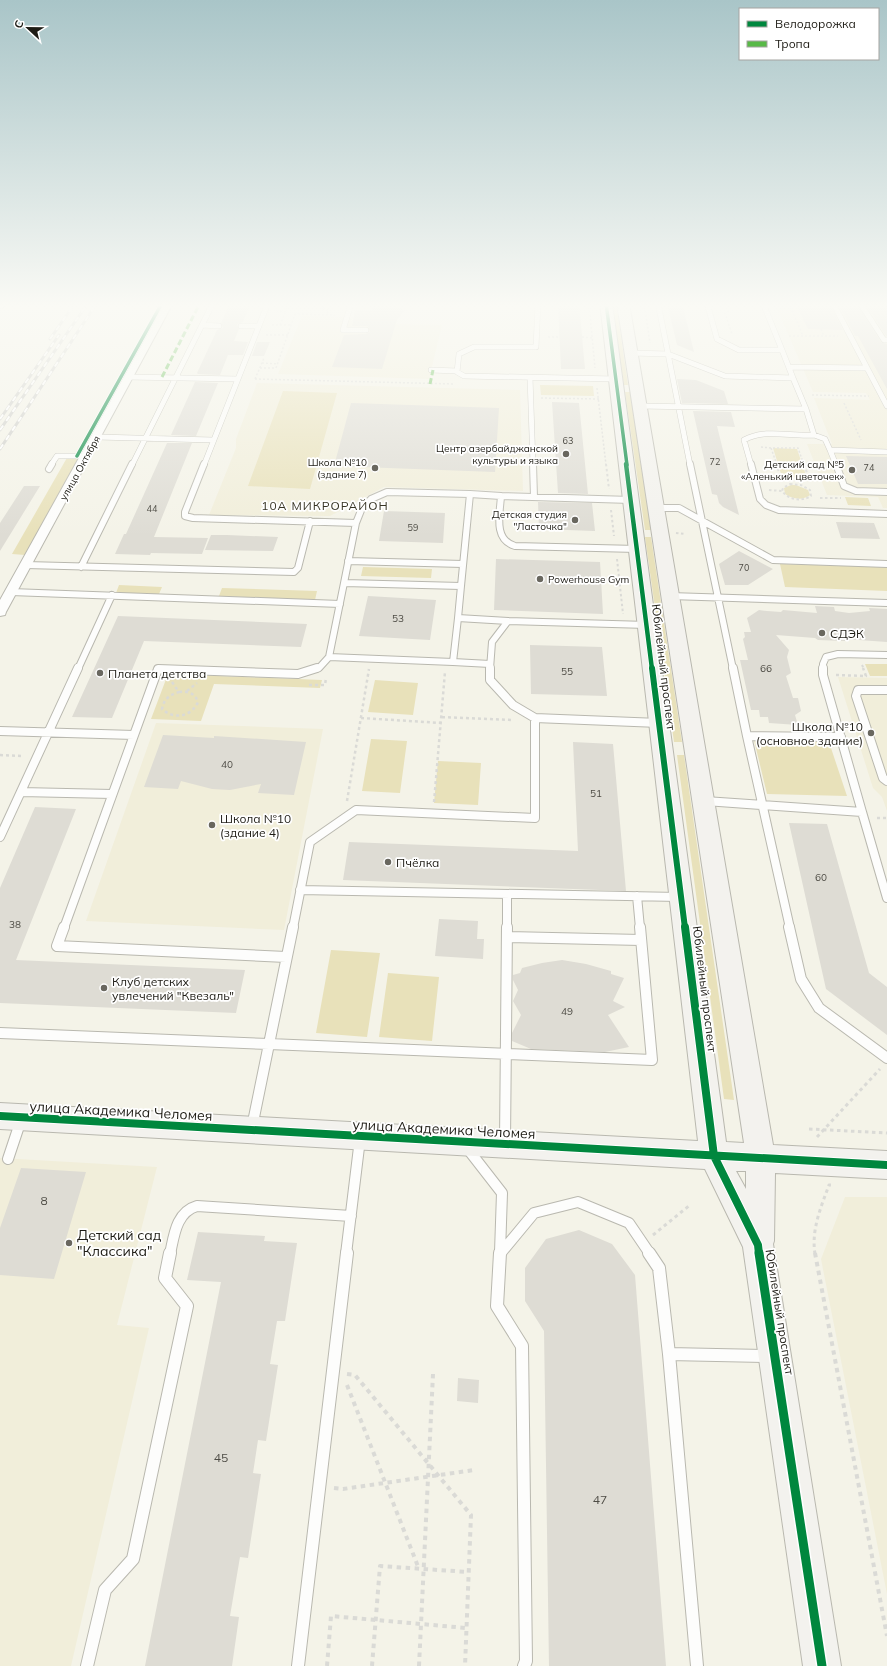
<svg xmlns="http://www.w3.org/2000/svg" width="887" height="1666" viewBox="0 0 887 1666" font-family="Mulish,sans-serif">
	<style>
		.built { fill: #f1eeda }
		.green { fill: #e8e1ba }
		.building { fill: #dedcd4 }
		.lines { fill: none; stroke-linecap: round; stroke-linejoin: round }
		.lane-far4-casing { stroke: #b9b8af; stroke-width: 6 }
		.lane-far3-casing { stroke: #b9b8af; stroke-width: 8 }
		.lane-far2-casing { stroke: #b9b8af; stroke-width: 10 }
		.lane-far1-casing { stroke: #b9b8af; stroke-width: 12 }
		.lane-casing { stroke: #b9b8af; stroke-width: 14 }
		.street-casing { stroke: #b9b8af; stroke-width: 2 }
		.secondary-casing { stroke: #b9b8af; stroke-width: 2 }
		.path-far4 { stroke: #dadad6; stroke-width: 1.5; stroke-dasharray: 2 2; stroke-linecap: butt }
		.path-far3 { stroke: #dadad6; stroke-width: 2; stroke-dasharray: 2.5 2.5; stroke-linecap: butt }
		.path-far2 { stroke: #dadad6; stroke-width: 2.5; stroke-dasharray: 3 3; stroke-linecap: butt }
		.path-far1 { stroke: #dadad6; stroke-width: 3; stroke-dasharray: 3.5 3.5; stroke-linecap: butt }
		.path { stroke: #dadad6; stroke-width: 4; stroke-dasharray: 4.5 4.5; stroke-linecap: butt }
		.lane-far4 { stroke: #fdfdfc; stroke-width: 5 }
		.lane-far3 { stroke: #fdfdfc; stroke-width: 6 }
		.lane-far2 { stroke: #fdfdfc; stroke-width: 8 }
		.lane-far1 { stroke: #fdfdfc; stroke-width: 10 }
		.lane { stroke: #fdfdfc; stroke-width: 12 }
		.street { fill: #fdfdfc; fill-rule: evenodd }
		.secondary { fill: #f3f2ee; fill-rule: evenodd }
		.rail-casing { stroke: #cececa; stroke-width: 3 }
		.rail { stroke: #fff; stroke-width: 2; stroke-dasharray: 5.5; stroke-linecap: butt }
		.quiet { stroke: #58b947; stroke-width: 3; stroke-dasharray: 6 3; stroke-linecap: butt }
		.cycleway-far4-casing { stroke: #fff; stroke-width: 5 }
		.cycleway-far3-casing { stroke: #fff; stroke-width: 6 }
		.cycleway-far2-casing { stroke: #fff; stroke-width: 8 }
		.cycleway-far1-casing { stroke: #fff; stroke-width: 10 }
		.cycleway-casing { stroke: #fff; stroke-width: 12 }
		.cycleway-far4 { stroke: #00873e; stroke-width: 3.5 }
		.cycleway-far3 { stroke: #00873e; stroke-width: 4.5 }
		.cycleway-far2 { stroke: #00873e; stroke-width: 6 }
		.cycleway-far1 { stroke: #00873e; stroke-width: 8 }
		.cycleway { stroke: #00873e; stroke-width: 9 }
		.poi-dot { fill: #69675f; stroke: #fff; stroke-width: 1.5 }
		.labels { text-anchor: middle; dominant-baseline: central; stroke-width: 3.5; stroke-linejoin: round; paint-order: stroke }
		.far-number-label { font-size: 9px; fill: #4e4c45 }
		.far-poi-label { font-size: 10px; fill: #1e1c15; stroke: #fff; text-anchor: end }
		.far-street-label { font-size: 10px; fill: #1e1c15; stroke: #fff }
		.number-label { font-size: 10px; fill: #4e4c45 }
		.far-quarter-label { font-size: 12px; letter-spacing: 1px; fill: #363323; stroke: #fff }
		.poi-label { font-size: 12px; fill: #1e1c15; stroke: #fff; text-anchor: start }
		.street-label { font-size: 12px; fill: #1e1c15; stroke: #fff }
		.near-number-label { font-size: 12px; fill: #4e4c45 }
		.near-street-label { font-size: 14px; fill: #1e1c15; stroke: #fff }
		.near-poi-label { font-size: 14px; fill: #1e1c15; stroke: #fff; text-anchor: start }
	</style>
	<rect width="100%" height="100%" fill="#f4f3e8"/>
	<!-- built -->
	<path class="built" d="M786,303H887V508H883L878,497L827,495L807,444H832L814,398L870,400L866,393L813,392L776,306H786Z
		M302,316L353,317L352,323L442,325L429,379L278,374Z
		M257,383L520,390L523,491L384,487L330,516L209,515L236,448V439Z
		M838,677L887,678V811L882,797L873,788Z
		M156,723L323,729L284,930L86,921Z
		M0,1158L157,1167L117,1325L149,1328L71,1666H0Z
		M845,1197H887V1594L821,1259Z"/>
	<!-- green -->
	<path class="green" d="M611,303H616L628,385H624Z
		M540,385L593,386L594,396L541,395Z
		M283,391L337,393L310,489L248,486Z
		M625,392H630L651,530H645Z
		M773,448L797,449L807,478L782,477Z
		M68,456L80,457L25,555L12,554Z
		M796,485L808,490L810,495C802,501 793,499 785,494L784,488L791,485Z
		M845,497L868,498L871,506L848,505Z
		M645,537H651L682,742H674Z
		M780,564L887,567V591L785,587Z
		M363,567L432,569L431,578L361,576Z
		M119,585L162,587L159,594L116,593Z
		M222,588L317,591L315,600L219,596Z
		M865,664H887V676H870Z
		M168,674L322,680L320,688L214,684L201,721L151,719Z
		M375,680L418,683L413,715L368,712Z
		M371,739L407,741L400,793L362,791Z
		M754,740L829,742L847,796L767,794Z
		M677,755H684L734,1100L724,1099Z
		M438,761L481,763L478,805L434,803Z
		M331,950L380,953L367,1037L316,1033Z
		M388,973L439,977L432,1041L379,1037Z"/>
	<!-- building -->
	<path class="building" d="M230,303H251L243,322L237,324L239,329L234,341L248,342L243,355H228L220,375L198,374L197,373L217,330L223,328L221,323Z
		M558,303H579L585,369H561Z
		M667,303H682L694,352L677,345Z
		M795,303H829L843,330L808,329Z
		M838,303H856L881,342L887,344V389L858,336H855Z
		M865,303H887V336H886Z
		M374,304L389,305L405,310L397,320L382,369L332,367L344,335L366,334L370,332L368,326H352L355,310H372Z
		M257,342H270L264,356H252Z
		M677,379L696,380L724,391L728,404L682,403Z
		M195,382L218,383L196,436L171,435Z
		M552,402L579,403L588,494L558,493Z
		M351,403L499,408L495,472L334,466Z
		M693,411L731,412L735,427L717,426L739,515L723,507L719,503L717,495L712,494Z
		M167,443H192L154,537L208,538L202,554L151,553L150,555L115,554L124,534H126Z
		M846,456L887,457V484H858Z
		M24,486H40L0,551V523Z
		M538,502L592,503L595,531L539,529Z
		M384,511L445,513L443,543L379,541Z
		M836,522L874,523L880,539L841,538Z
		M211,535H227L278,537L273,551L205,550Z
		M739,551L773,569L748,585H725L719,564Z
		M496,559L600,562L603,614L494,610Z
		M368,596L436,600L430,640L359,636Z
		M815,606L834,607L835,611L849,613L870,611L869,608L887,609V642L845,639V641L818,640L815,638L776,635L789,650L787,657L791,673L786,676L793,698H798L801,711L795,715L798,725L769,723L768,717H760L759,710H751L740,660H748L743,639L745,637L744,632H751L747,618L759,610L767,611L781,612L783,610L817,613Z
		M118,616L307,624L301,647L144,641L112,718L72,717Z
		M530,645L602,647L607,696L531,694Z
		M163,735L214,738V736L306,742L294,795L258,793L261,784L230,790L212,789L181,781L178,789L144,787Z
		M573,742L613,744L626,891L343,880L349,842L578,851Z
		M35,807L76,809L16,960L245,970L236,1013L0,1003V888Z
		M789,823L827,824L869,973L887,987V1035L826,989Z
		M439,919L478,921L477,939H484L483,959L435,956Z
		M562,960L586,964L611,971V974L624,978L613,1001L625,1007L608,1015L629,1047L605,1052L531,1049L512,1041V1033L521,1015L513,1001L518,990L513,980V975L520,973L522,968L542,963Z
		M21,1168L86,1172L54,1279L0,1275V1228Z
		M579,1230L612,1244L635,1275L666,1666H549L544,1331L525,1301V1268L546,1239Z
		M198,1232L265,1236L264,1241L297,1243L285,1321H277L270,1364L278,1365L266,1441L258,1440L253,1473L261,1474L248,1558L240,1557L230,1616L239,1617L232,1666H145L221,1282L187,1280Z
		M458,1378L479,1380L478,1403L457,1401Z"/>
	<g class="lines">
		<defs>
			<path id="lane-far4" d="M356,303L350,307L343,330H366
				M538,303L536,347H474L459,354L457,372L464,376L616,379
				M658,303L690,465
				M763,303L782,350
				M833,303L887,406
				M860,303L884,340H887
				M202,325L219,326
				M241,326H259
				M631,353L668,354L725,376L793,378L782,350H739L717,339L707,303
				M789,367L867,368
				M431,370L457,371
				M128,377L238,379
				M530,377L533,465
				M793,378L806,409
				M640,406L806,409L814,435C791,437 766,428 744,440L751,465
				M814,435L825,439L830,450
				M97,437L213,440
				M51,465L57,456H86
				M132,465L213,303
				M204,465L268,303
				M836,465L830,450L887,452"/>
			<path id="lane-far3" d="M204,464L185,512V516L193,518L356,523
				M533,464L534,497
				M690,464L733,669
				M751,464L760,499L766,505L779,510L887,514
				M836,464L844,486L856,491L887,492
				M49,469L52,464
				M470,494L501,496
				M631,500L501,496C500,513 493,540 515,546L637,549
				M656,508H679L773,560L887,564
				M348,561L463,564
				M26,565L294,572L298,568L310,521
				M81,567L132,464
				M344,583L356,523L362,508L371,499L387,492L470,494L461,586
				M11,592L340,604
				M670,596L887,603
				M329,657L453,662L458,618
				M453,662L490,664
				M78,669L112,595
				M158,669H170
				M314,669L319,668L329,657L344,583L461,586L458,618L508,621
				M490,669L492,642L508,621L647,625
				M823,669V664L826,657L838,654L887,655"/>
			<path id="lane-far2" d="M490,668V680L513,705L535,718L659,723
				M733,668L747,736L841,737
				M823,668V675L862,812
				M887,690H858L856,696L883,778L887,781
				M0,731L134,735
				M747,736L790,928
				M21,792L112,794
				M705,801L862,812L887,898
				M0,837L78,668
				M300,890L679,897
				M637,896L640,928
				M64,928L158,669L298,674L317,668
				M293,928L310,842L356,810L535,818V718
				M507,928V894"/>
			<path id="lane-far1" d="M64,927L57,946L286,957
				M293,927L269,1044L652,1060L640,927
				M789,927L801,979L819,1008L887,1058
				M507,937L641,940
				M0,1033L269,1044L252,1127
				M505,1141L507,927
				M467,1148L502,1193L500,1252
				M8,1159L21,1120
				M170,1254C174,1236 176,1212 197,1206L351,1216
				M346,1254L360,1139
				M500,1254L534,1213L578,1202L629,1223L650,1254"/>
			<path id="lane" d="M500,1253L497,1306L522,1346L526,1661L524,1666
				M649,1253L659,1268L669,1354L697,1666
				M669,1354L768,1356
				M87,1666L105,1590L133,1559L187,1306L165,1278L170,1253
				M298,1666L347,1253"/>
			<path id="street" d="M165,303H173L6,612L5,615L0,616V600Z"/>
			<path id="secondary" d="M0,303H7L4,307L0,308Z
				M600,303H612L726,1142L744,1143L617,303H629L773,1145L887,1151V1179L775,1173L774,1241L773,1244L841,1666H803L743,1247L705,1169L0,1129V1103L698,1141ZM736,1171H746V1189Z"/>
		</defs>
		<!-- lane-far4 casing -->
		<use href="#lane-far4" class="lane-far4-casing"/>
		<!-- lane-far3 casing -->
		<use href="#lane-far3" class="lane-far3-casing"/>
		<!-- lane-far2 casing -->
		<use href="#lane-far2" class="lane-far2-casing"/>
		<!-- lane-far1 casing -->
		<use href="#lane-far1" class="lane-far1-casing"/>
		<!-- lane casing -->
		<use href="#lane" class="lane-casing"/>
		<!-- street casing -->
		<use href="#street" class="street-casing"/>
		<!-- secondary casing -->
		<use href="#secondary" class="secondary-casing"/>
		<!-- path-far4 -->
		<path class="path-far4" d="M589,303L595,368
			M644,303L650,343
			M725,303L728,312L725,313L732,334
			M789,303L803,336
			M287,308L328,309L327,315
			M776,308H797
			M323,309L325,303
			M276,311L286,312
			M272,325H291
			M280,325L287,308L282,303
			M821,329L824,336
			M266,335H288
			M789,336H838
			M548,337H559
			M582,337L592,338
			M262,363L278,364
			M260,368H276L295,314L335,315
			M255,379L454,384
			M255,379L264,358
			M597,388L606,465
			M812,395L869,396
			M541,398L599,399
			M844,403L861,440
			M761,447L771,448
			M777,465L771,448H798L804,465"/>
		<!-- path-far3 -->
		<path class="path-far3" d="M606,464L609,489
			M776,464L781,478L809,479L804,464
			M790,484L801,485L810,490L811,496C801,502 789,500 782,491L783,488Z
			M769,490L782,491
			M820,498H841
			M611,510L614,536
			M676,533L685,534
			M617,559L623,614
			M862,665L864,669"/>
		<!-- path-far2 -->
		<path class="path-far2" d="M836,675L866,676L863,668
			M172,682L179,692
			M309,685H325L326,678
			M187,691L197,683
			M179,692C188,691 195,693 198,702C191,717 174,720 162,709C164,699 169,695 179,692Z
			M442,717L513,720
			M361,718L441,723
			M0,755L23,756
			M347,801L369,669
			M434,802L445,672
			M877,818H887"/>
		<!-- path-far1 -->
		<path class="path-far1" d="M809,1129L887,1133
			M817,1137L880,1069
			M653,1235L690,1205
			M815,1254C811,1230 821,1207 829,1185H831"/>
		<!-- path -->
		<path class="path" d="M815,1253L887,1636
			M347,1374L355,1375L471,1515L465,1666
			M347,1385L419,1569
			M334,1488L343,1489L474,1470
			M327,1666L331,1616L466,1628
			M372,1666L380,1566L468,1572
			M419,1666L433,1374"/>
		<!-- lane-far4 -->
		<use href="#lane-far4" class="lane-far4"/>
		<!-- lane-far3 -->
		<use href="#lane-far3" class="lane-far3"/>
		<!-- lane-far2 -->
		<use href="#lane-far2" class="lane-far2"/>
		<!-- lane-far1 -->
		<use href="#lane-far1" class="lane-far1"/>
		<!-- lane -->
		<use href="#lane" class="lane"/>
		<!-- street -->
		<use href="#street" class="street"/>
		<!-- secondary -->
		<use href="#secondary" class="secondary"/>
		<defs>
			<path id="rail" d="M50,339L75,303
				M0,419L59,335
				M0,430L88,303
				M0,449L97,303"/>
		</defs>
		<!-- rail casing -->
		<use href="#rail" class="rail-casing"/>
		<!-- rail -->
		<use href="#rail" class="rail"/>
		<!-- quiet -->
		<path class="quiet" d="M162,377L200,303
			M430,384L433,370"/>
		<defs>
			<path id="cycleway-far4" d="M606,303L627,465
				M77,456L162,303"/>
			<path id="cycleway-far3" d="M626,464L652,669"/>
			<path id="cycleway-far2" d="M652,668L685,928"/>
			<path id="cycleway-far1" d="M685,927L714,1156L758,1245L759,1254
				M0,1116L887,1165"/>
			<path id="cycleway" d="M759,1253L822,1666"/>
		</defs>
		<!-- cycleway-far4 casing -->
		<use href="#cycleway-far4" class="cycleway-far4-casing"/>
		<!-- cycleway-far3 casing -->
		<use href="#cycleway-far3" class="cycleway-far3-casing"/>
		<!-- cycleway-far2 casing -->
		<use href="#cycleway-far2" class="cycleway-far2-casing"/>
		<!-- cycleway-far1 casing -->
		<use href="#cycleway-far1" class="cycleway-far1-casing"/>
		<!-- cycleway casing -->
		<use href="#cycleway" class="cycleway-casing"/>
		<!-- cycleway-far4 -->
		<use href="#cycleway-far4" class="cycleway-far4"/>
		<!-- cycleway-far3 -->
		<use href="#cycleway-far3" class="cycleway-far3"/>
		<!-- cycleway-far2 -->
		<use href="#cycleway-far2" class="cycleway-far2"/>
		<!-- cycleway-far1 -->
		<use href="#cycleway-far1" class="cycleway-far1"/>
		<!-- cycleway -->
		<use href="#cycleway" class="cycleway"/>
	</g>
	<!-- sky -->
	<linearGradient id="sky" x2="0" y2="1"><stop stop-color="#a9c5c8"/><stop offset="0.57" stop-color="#fafaf5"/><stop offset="1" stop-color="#fafaf5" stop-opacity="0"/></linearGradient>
	<rect width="887" height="536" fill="url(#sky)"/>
	<!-- markers -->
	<g class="poi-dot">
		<circle cx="566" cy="454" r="4"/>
		<circle cx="375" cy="468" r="4"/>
		<circle cx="852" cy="470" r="4"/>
		<circle cx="575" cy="520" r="4"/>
		<circle cx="540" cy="579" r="4"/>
		<circle cx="822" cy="633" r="4"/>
		<circle cx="100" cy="673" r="4"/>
		<circle cx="871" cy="733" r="4"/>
		<circle cx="212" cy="825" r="4"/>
		<circle cx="388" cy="862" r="4"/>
		<circle cx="104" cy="988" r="4"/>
		<circle cx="69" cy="1243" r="4"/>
	</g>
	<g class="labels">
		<!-- far-number labels -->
		<g class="far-number-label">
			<text x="568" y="440">63</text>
			<text x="715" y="461">72</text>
			<text x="869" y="467">74</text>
			<text x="152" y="508">44</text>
			<text x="413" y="527">59</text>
			<text x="744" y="567">70</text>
		</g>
		<!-- far-poi labels -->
		<g class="far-poi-label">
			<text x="558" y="448">Центр азербайджанской<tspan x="558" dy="12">культуры и языка</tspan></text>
			<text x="367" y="462">Школа №10<tspan x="367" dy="12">(здание 7)</tspan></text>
			<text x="844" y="464">Детский сад №5<tspan x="844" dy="12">«Аленький цветочек»</tspan></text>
			<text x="567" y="514">Детская студия<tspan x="567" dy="12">"Ласточка"</tspan></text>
			<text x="548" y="579" text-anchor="start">Powerhouse Gym</text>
		</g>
		<!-- far-street labels -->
		<g class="far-street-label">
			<text transform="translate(80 468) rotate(-61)">улица Октября</text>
		</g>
		<!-- number labels -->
		<g class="number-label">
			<text x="398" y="618">53</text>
			<text x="766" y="668">66</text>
			<text x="567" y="671">55</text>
			<text x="227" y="764">40</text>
			<text x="596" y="793">51</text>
			<text x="821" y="877">60</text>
			<text x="15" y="924">38</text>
			<text x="567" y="1011">49</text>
		</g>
		<!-- far-quarter labels -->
		<g class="far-quarter-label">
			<text x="325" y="505">10А МИКРОРАЙОН</text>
		</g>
		<!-- poi labels -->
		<g class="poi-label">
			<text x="830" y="633">СДЭК</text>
			<text x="108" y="673">Планета детства</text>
			<text x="863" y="726" text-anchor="end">Школа №10<tspan x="863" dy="14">(основное здание)</tspan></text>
			<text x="220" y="818">Школа №10<tspan x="220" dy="14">(здание 4)</tspan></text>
			<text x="396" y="862">Пчёлка</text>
			<text x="112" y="981">Клуб детских<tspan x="112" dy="14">увлечений "Квезаль"</tspan></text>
		</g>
		<!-- street labels -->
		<g class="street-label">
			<text transform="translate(664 667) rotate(83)">Юбилейный проспект</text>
			<text transform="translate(705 989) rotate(83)">Юбилейный проспект</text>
			<text transform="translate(780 1312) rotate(81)">Юбилейный проспект</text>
		</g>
		<!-- near-number labels -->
		<g class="near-number-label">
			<text x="44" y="1200">8</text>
			<text x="221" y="1457">45</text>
			<text x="600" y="1499">47</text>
		</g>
		<!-- near-street labels -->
		<g class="near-street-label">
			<text transform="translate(121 1111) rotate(3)">улица Академика Челомея</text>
			<text transform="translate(444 1129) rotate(3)">улица Академика Челомея</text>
		</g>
		<!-- near-poi labels -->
		<g class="near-poi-label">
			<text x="77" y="1235">Детский сад<tspan x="77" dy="16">"Классика"</tspan></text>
		</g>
	</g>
	<!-- legend -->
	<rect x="739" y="8" width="140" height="52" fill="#ffffff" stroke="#a5a4a1"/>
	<rect x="747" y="21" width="20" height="6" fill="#00873e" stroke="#a5a4a1"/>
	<text x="775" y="28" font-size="12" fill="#1e1c15">Велодорожка</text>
	<rect x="747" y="41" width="20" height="6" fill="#58b947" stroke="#a5a4a1"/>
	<text x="775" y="48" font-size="12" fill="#1e1c15">Тропа</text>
	<!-- north arrow -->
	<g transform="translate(28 28) rotate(292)" stroke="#ffffff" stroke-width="3" paint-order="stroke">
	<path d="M0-3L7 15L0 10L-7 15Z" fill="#1e1c15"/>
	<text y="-6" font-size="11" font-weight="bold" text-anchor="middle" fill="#1e1c15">С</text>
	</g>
</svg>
